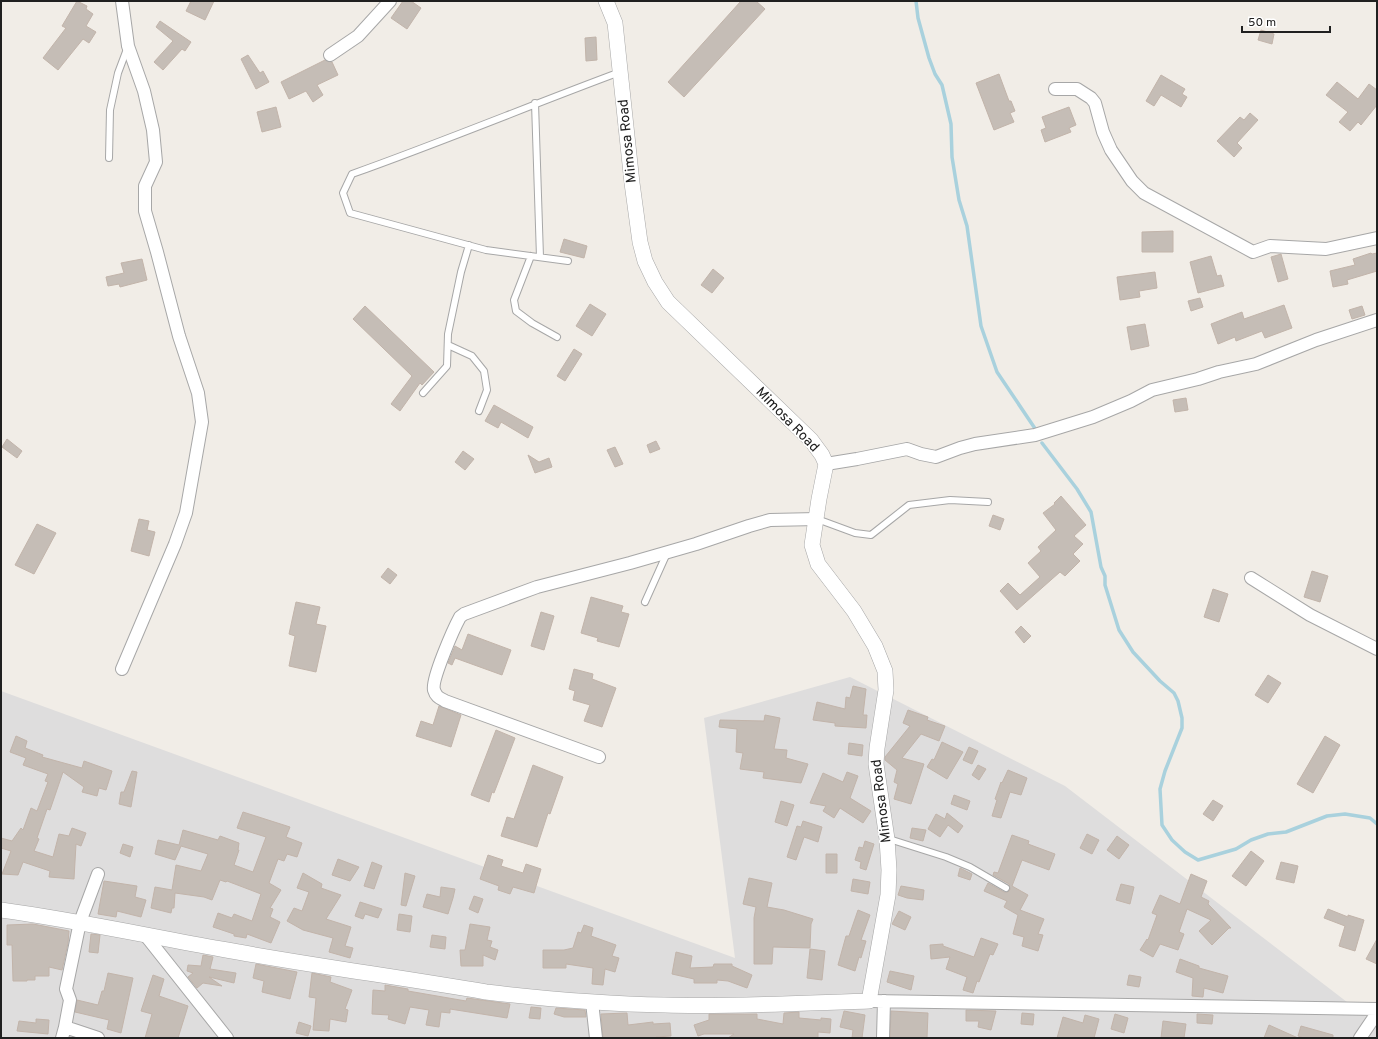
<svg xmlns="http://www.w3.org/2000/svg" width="1378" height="1039" viewBox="0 0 1378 1039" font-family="Overpass,sans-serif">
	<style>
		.residential { fill: #dedddd }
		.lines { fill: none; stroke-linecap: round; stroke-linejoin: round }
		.stream { stroke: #a9d1dd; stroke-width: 3.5 }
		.building { fill: #c5bdb6; stroke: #c2b4aa }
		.service-casing { stroke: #a7a7a7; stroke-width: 8 }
		.minor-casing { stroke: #a7a7a7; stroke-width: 14 }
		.tertiary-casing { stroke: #a7a7a7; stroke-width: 16 }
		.service { stroke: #fff; stroke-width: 6 }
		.minor { stroke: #fff; stroke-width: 12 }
		.tertiary { stroke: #fff; stroke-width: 15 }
		.labels { text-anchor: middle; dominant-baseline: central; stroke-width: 3; stroke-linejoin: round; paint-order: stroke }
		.street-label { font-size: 14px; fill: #202020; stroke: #fff }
	</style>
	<rect width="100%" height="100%" fill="#f1ede7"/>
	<!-- residential -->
	<path class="residential" d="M850,677L1065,786L1377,1025V1038H1V691L735,958L704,718Z"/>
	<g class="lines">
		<!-- stream -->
		<path class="stream" d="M916,1L918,18L929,58L935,74L942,85L951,124L952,157L959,200L967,226L981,326L997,372L1036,430
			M1042,443L1077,489L1091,512L1101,567L1105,576V585L1119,630L1133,652L1160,681L1174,693L1178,701L1182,718V728L1165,771L1160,789L1162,825L1172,840L1185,852L1198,860L1236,849L1251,840L1268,834L1286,832L1327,816L1345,814L1370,818L1377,824"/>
	</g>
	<!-- building -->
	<path class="building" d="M77,1L87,6L86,9L93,14L86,26L96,32L89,43L83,39L58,70L43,58L66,28L62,26Z
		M191,1H214L205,20L186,11Z
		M403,1H411L421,8L407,29L391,18Z
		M741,1H756L765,9L684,97L668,82Z
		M160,21L191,42L185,51L182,49L163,70L154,62L173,41L156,27Z
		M1261,30L1274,34L1272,44L1258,40Z
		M596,37L597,60L586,61L585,38Z
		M248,55L260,73L263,71L269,82L256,89L241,59Z
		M325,60L332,62L338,75L317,85L323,95L313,102L306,91L289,99L281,82Z
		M999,74L1009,101H1011L1015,111L1010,113L1014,122L994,130L976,83Z
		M1161,75L1185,89L1182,94L1187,97L1181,107L1161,95L1154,106L1146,101Z
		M1337,82L1358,99L1369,84L1377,90V105L1361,125L1358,122L1350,131L1339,122L1348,112L1326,95Z
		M276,107L281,127L262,132L257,112Z
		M1069,107L1076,125L1069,128L1071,132L1045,142L1041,130L1046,128L1042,117Z
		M1250,113L1258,120L1237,143L1242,148L1234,157L1217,141L1240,117L1244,120Z
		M1173,231V252H1142V232Z
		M564,239L587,246L584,258L560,252Z
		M1371,253L1372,254L1377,253V271L1347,280L1348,284L1333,287L1330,271L1355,265L1353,259Z
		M1281,254L1288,279L1278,282L1271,257Z
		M1211,256L1217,276L1221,275L1224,286L1198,293L1190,262Z
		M142,259L147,280L120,287L119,284L108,286L106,277L124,273L121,263Z
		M713,269L724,278L712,293L701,285Z
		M1155,272L1157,288L1139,291L1140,297L1120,300L1117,277Z
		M1200,298L1203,307L1191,311L1188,301Z
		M590,304L606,314L592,336L576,326Z
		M1284,305L1292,328L1265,338L1262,331L1236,341L1235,337L1218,344L1211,324L1242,312L1244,319Z
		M365,306L434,372L422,385L420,383L400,411L391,404L412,376L353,319Z
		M1362,306L1365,315L1352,319L1349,310Z
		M1145,324L1149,346L1131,350L1127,327Z
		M574,349L582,354L565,381L557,376Z
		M1186,398L1188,410L1175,412L1173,400Z
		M494,405L533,427L528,438L501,422L498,428L485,421Z
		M7,439L22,451L17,458L2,447Z
		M656,441L660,449L650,453L647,445Z
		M615,447L623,464L615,467L607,450Z
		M463,451L474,459L465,470L455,462Z
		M528,455L539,462L549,458L552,467L535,473Z
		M1061,496L1086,525L1074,536L1083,544L1073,554L1080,561L1065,576L1060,572L1017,610L1000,591L1008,583L1020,595L1040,577L1028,563L1041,551L1038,547L1056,530L1043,513L1055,504L1054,503Z
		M993,515L1004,519L1000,530L989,526Z
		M139,519L149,521L147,530L155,532L149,556L131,551Z
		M37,524L56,533L34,574L15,565Z
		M388,568L397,575L390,584L381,577Z
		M1312,571L1328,576L1320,602L1304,597Z
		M1213,589L1228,594L1219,622L1204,617Z
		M591,597L623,606L621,612L629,614L619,647L597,641L598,638L581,633Z
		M296,602L320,607L316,624L326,626L316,672L289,666L295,636L289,634Z
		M541,612L554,616L544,650L531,646Z
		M1021,626L1031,636L1024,643L1015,632Z
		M468,634L511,650L502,675L455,658L452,665L448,663L455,646L462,650Z
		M574,669L593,674L592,679L616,688L602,727L584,721L590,705L573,700L575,691L569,689Z
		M1268,675L1281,683L1268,703L1255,695Z
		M853,686L866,689L863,715H867L866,728L835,726V723L813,720L817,702L845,709L846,697L850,698Z
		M439,706L461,715L451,747L416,736L421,721L433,725Z
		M908,710L928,717L927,720L945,726L939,741L921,734L902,758L924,764L911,804L894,799L898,784L894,782L897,770L885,760V757L910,726L903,723Z
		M765,715L780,718L774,749L787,750L786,758L808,764L801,783L763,778L764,772L740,769L743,753L736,752L737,729L719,727L720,720L764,721Z
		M496,730L515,738L494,793L492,792L489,802L471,795Z
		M16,736L27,741L25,748L43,755L42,757L82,768L84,761L112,771L106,790L99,788L97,796L82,792L84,787L63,772L50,810L47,809L37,838L39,839L34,851L53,857L59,834L69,836L72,828L86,833L81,846L76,844L74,879L49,877L50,871L23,862L18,875L2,874L11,851L1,848V838L12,841L21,828L23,830L31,808L37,811L48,782L45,781L48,774L23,765L26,758L10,752Z
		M1325,736L1340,745L1313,793L1297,784Z
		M942,742L963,752L947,779L927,767L932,759L934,760Z
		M849,743L863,745L862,756L848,754Z
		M969,747L978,751L972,764L963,760Z
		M533,765L563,777L550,814L548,813L537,847L501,836L507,817L514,819Z
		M978,765L986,769L979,780L972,775Z
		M1008,770L1027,778L1021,795L1010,792L1001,818L992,816L997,800L995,799L1001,782L1002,783Z
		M132,771L137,772L131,807L119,804L121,792H124Z
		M847,772L858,776L850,798L871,811L863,823L840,808L834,818L823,811L826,806L810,803L823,773L843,782Z
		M954,795L970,801L967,810L951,804Z
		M1213,800L1223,806L1213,821L1203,814Z
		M781,801L794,805L787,826L775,822Z
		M243,812L290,827L286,837L302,843L297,857L287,854L284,861L278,859L269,883L281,890L270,908L273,909L270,917L280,922L271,943L247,934L246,938L234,936V934L213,927L218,913L232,918L234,914L252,921L261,894L227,881L226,882L220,880L212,900L204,897L175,893L174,908H172L171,913L151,908L155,887L172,890L176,865L201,871L208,854L181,846L175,860L155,854L158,840L179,845L183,830L218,840L220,836L239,843L238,850H239L234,865L253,872L266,837L237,828Z
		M947,813L963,826L958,833L948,825L940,837L928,829L936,814L945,819Z
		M803,821L822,827L818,842L804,837L796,860L787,857L797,826L801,827Z
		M912,828L926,830L923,841L910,838Z
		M1087,834L1099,840L1092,854L1080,848Z
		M1012,835L1029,841L1028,844L1055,854L1049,870L1022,860L1012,886L1028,895L1020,910L1044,919L1038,934L1043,935L1038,951L1022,946L1024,937L1013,934L1018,915L1004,907L1007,901L984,891L988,883L1004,892H1008L1010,890L1009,884L993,875L994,872L998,873Z
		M1117,836L1129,845L1119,859L1107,850Z
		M865,841L874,844L866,870L860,868L861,862L855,860L859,847L863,848Z
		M123,844L133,847L130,857L120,853Z
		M1251,851L1264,861L1246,886L1232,876Z
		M826,854H837V873H826Z
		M488,855L503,860L501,866L523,873L526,864L541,869L534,893L513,887L510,894L498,890L499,886L480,879Z
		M338,859L359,867L350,881L332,875Z
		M372,862L382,866L374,889L364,886Z
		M1281,862L1298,866L1294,883L1276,879Z
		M960,868L972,874L970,880L958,876Z
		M303,873L322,884L321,888L341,895L326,919L351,927L345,946L353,948L350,958L329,952L333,938L303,930L287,921L294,908L302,911L309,892L297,888Z
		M405,873L415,876L406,906L401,905Z
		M1191,874L1207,881L1201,897L1209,901L1208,904L1231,928H1229L1212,945L1199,931L1211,920L1187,909L1179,932L1184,934L1178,950L1160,944L1153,957L1140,950L1147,939L1148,940L1157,915L1152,913L1160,895L1180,904Z
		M749,878L772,883L767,907L784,910L813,919L811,924L810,948L773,947L772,964H754V918L756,907L743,904Z
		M853,879L870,882L868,894L851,891Z
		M104,881L137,886L135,897L146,900L141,917L117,911L116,917L98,914Z
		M1121,884L1134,887L1130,904L1116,900Z
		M901,886L924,890L923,900L907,898L898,895Z
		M441,887L455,889L453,898L448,914L423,907L427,894L440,897Z
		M474,896L483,899L478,913L469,909Z
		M360,902L382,909L378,918L365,914L363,919L355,916Z
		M1328,909L1348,917V915L1364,920L1355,951L1339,946L1345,926L1324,918Z
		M858,910L870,915L861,940L866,941L861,958L859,957L855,971L838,965L846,936H849Z
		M899,911L911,917L905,930L892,924Z
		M399,914L412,916L410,932L397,930Z
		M33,924L69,931L68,943L62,970L49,967V976H35V980H27V981H13L12,945H7V925Z
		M470,924L490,927L487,940L492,941L490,947L498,950L495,960L483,955V966H461L460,950H465Z
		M584,925L593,928L591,936L616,945L612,956L619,958L615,972L605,969L603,985L592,984L593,968L566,964V968H543V950H564L573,948L578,932L581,933Z
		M91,934L100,935L98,953L89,952Z
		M432,935L446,937L445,949L430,947Z
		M981,938L998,944L993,955L990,954L979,982L977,981L973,993L963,990L967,977L946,969L950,957L931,959L930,945L943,944V946L974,957Z
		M1377,939V964L1366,959Z
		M810,949L825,951L822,980L807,978Z
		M676,952L692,956L690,968L713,967L714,964H732V966L752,975L747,988L728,981L717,980V983H694V979L672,974Z
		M203,955L213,957L210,969L236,973L234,983L209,977L222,986L203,983L197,988L188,977L193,973L187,971L188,965L201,966Z
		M1180,959L1199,966V968L1228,976L1223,993L1204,988L1203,997L1192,996L1193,978L1176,972Z
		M256,964L297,972L290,999L262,992L264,981L253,978Z
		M890,971L914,976L911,990L887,982Z
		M108,973L133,978L121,1033L107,1029L109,1020L75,1012L77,1000L98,1005L102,991H104Z
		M312,973L331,977L330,982L352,990L345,1009L348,1010L346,1022L330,1019L329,1031L313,1030L316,998L309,997Z
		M153,975L164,979L159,996L188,1006L178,1038H145L152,1014L141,1011Z
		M1129,975L1141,977L1139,987L1127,985Z
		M385,985L408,989V991L466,1001L467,998L510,1004L507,1018L450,1009V1013L441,1012L439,1027L426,1025L429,1010L410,1007L405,1024L388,1019L389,1015L372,1014L373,990L385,991Z
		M531,1007L541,1008L540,1019L529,1018Z
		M556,1008L585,1010L586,1017H564L554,1014Z
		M966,1010L996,1011L991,1030L978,1027L979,1021H966Z
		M844,1011L865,1015L862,1038H852L853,1030L840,1027Z
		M891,1011L928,1013L927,1038H890Z
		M799,1012V1018L821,1020V1018L831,1019L830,1033L818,1032V1038H728L734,1034H704L698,1036L694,1025L709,1020V1014H757V1019L783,1024L784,1013Z
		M627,1013L628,1025L653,1022V1024L670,1023L671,1036L656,1037L657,1038H603L601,1014Z
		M1022,1013L1034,1014L1033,1025L1021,1024Z
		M1115,1014L1128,1018L1124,1033L1111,1029Z
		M1197,1014L1213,1015L1212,1024L1197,1023Z
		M1085,1015L1099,1019L1094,1038H1057L1063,1017L1083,1023Z
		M36,1019L49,1020L48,1034L17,1031L19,1021L36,1023Z
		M1163,1021L1186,1024L1184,1038H1161Z
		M299,1022L311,1026L308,1036L296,1033Z
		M1269,1025L1298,1038H1264Z
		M1301,1026L1333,1035V1038H1304L1298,1036Z"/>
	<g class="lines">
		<defs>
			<path id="service" d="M535,103L540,257
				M109,158L110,110L118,73L127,49
				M531,256L514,300L516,311L532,323L557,337
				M568,261L486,250L350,213L343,193L352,174C442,142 531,105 620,72
				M448,345L472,356L484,371L487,390L479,411
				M423,393L447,366L448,334L461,272L469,245
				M817,519L855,533L871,535L909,505L950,500L988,502
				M645,602L667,553
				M889,839L946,857L970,867L1006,888"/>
			<path id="minor" d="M330,55L358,36L390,1
				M1055,89H1077L1091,98L1095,103L1103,132L1111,150L1132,181L1144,193L1253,252L1270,246L1326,249L1377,238
				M826,464L857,459L907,449L921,454L936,457L960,448L975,444L1035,435L1093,417L1131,401L1152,390L1198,379L1219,372L1256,364L1316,340L1377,320
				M1251,578L1310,615L1377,649
				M122,669L175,544L186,513L202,422L198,393L179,336L157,252L145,211V186L156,162L153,130L144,91L128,46L122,1
				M599,757L445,701C440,698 436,697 434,690C431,680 454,628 460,617L464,614L537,587L630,563L696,544L749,526L770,520L817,519
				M146,936L227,1038
				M869,1001L1377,1009
				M592,1002L596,1038
				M65,1027L98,1038
				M62,1038L65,1027L70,1000L66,989L80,922L98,874
				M883,1038L884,1001
				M1360,1038L1377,1013"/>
			<path id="tertiary" d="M1,910C75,920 148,936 221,949C309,965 398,977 486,992C546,999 605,1004 665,1005C733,1007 801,1003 869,1001L888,895L889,870L887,839L876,764L877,748L886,690L885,671L875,646L854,611L818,564L812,545L819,499L826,464L822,455L811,440L668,302L655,282L645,261L640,242L632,183L615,23L606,1"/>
		</defs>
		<!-- service casing -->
		<use href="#service" class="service-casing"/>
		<!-- minor casing -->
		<use href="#minor" class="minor-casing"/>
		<!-- tertiary casing -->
		<use href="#tertiary" class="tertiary-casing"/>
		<!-- service -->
		<use href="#service" class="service"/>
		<!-- minor -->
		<use href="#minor" class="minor"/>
		<!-- tertiary -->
		<use href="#tertiary" class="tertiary"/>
	</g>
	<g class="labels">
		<!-- street labels -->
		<g class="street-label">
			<text transform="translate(628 141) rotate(-96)">Mimosa Road</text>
			<text transform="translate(787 420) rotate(46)">Mimosa Road</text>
			<text transform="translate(882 801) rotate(-97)">Mimosa Road</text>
		</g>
	</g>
	<!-- border -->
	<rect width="1378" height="1039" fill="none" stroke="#202020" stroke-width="4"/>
	<!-- scale -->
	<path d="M1242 26v6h88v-6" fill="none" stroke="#202020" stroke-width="2"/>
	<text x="1248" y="26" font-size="12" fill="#202020" stroke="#ffffff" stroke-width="3" paint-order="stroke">50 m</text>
</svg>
